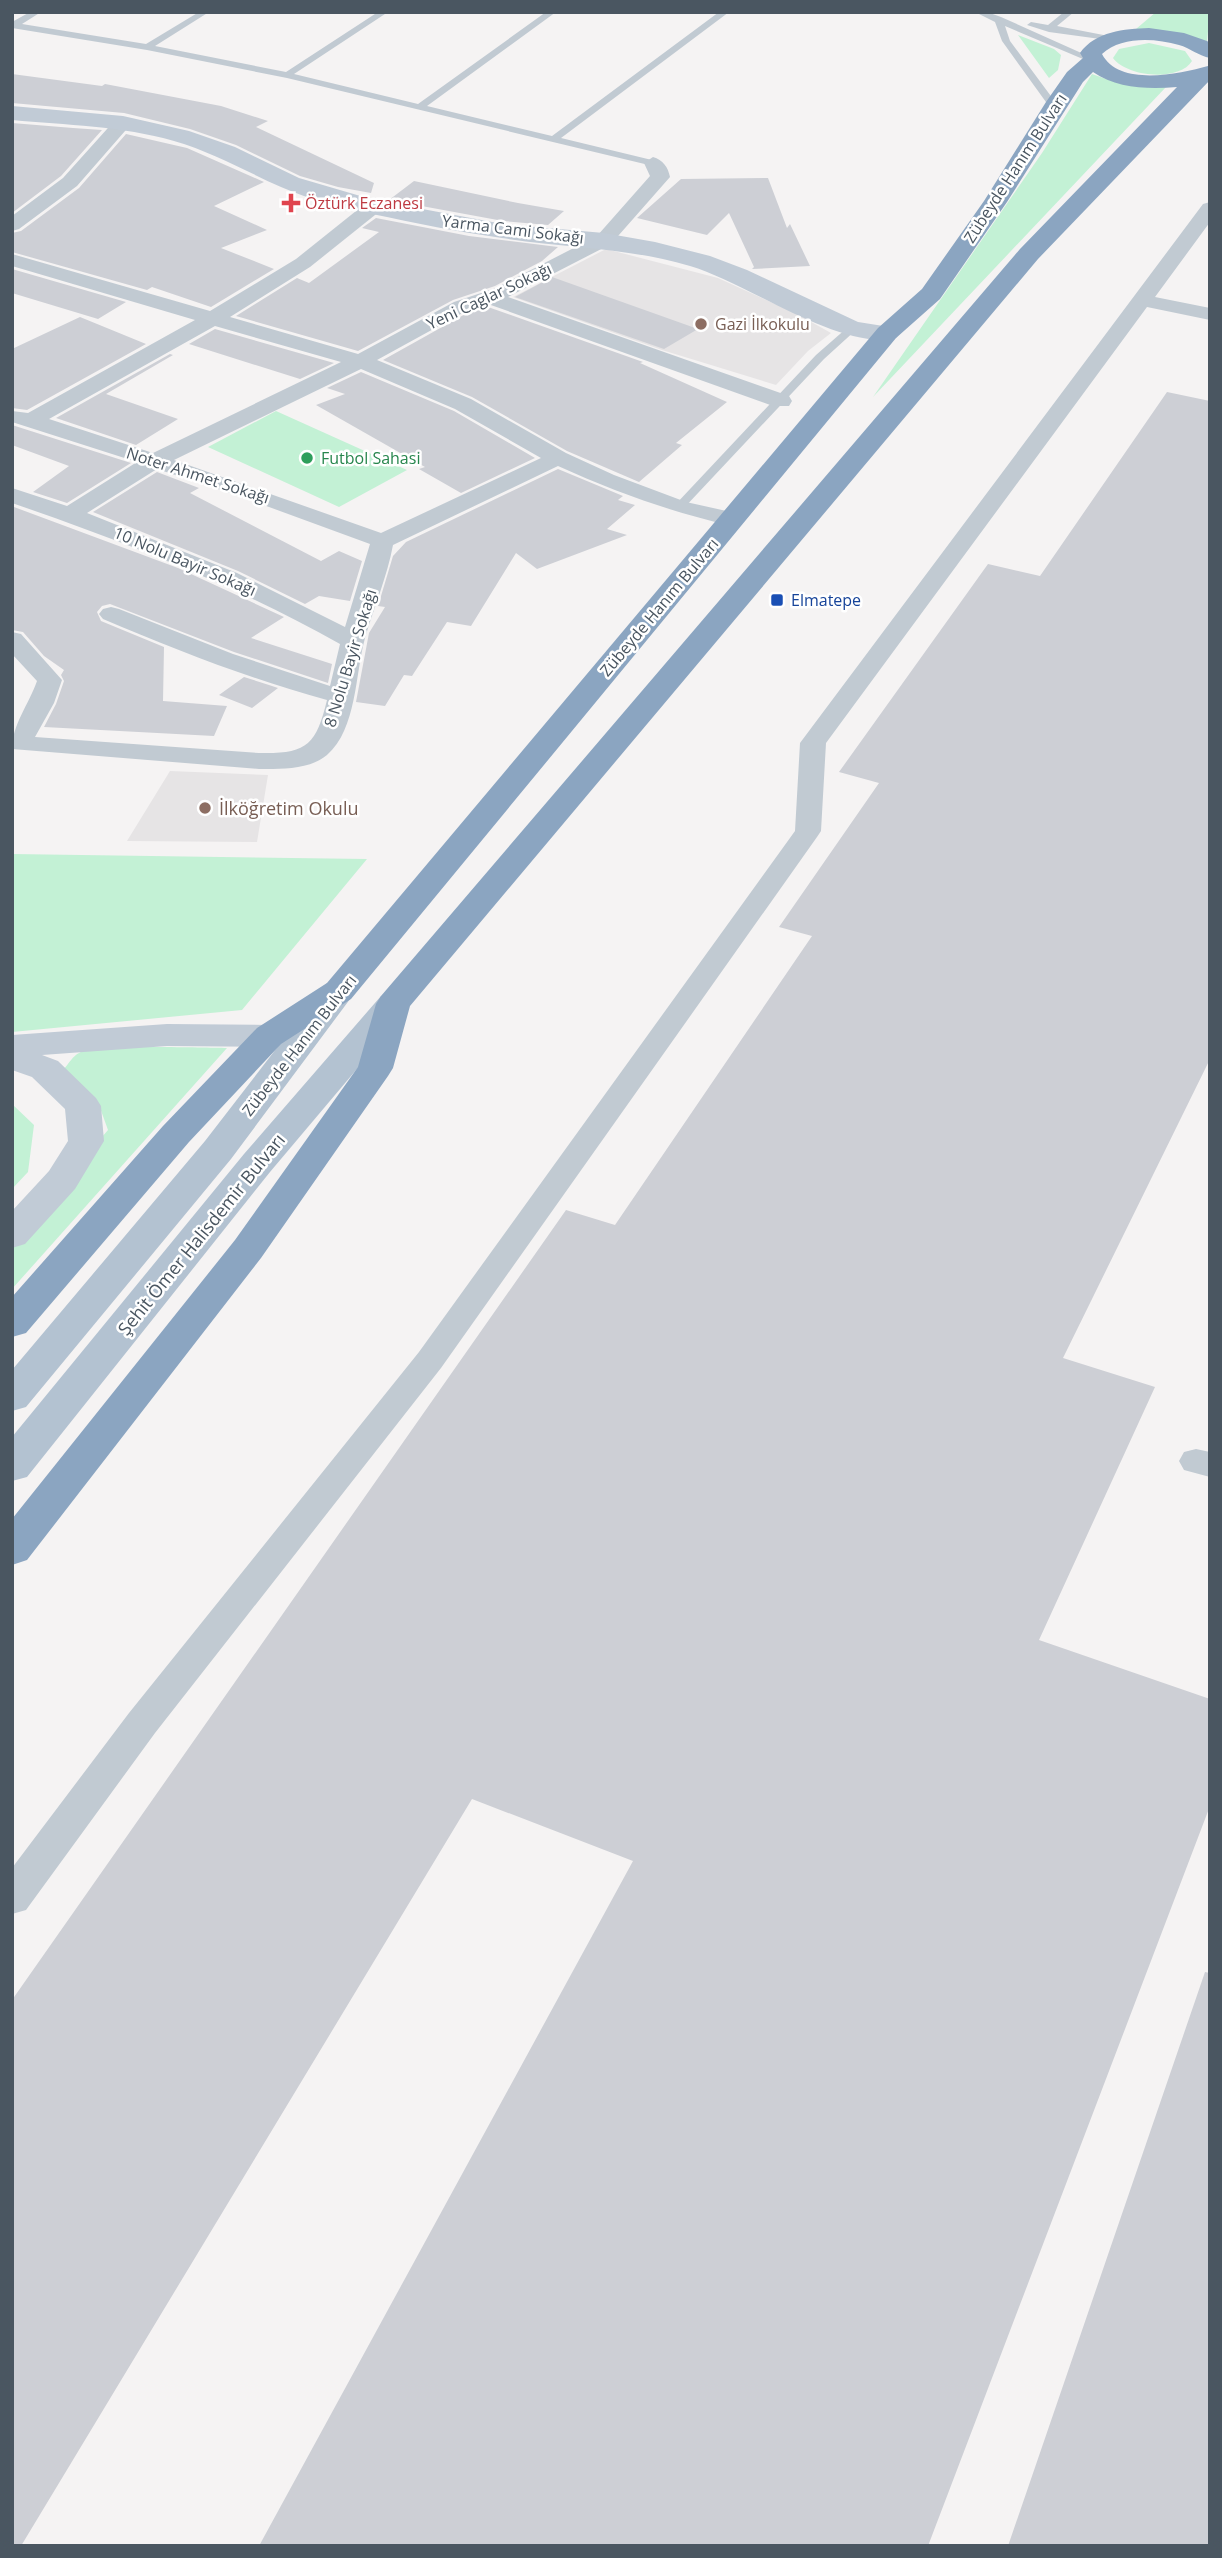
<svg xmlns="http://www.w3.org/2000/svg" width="1222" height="2558" viewBox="0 0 1222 2558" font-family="'Open Sans',sans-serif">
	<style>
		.education { fill: #e6e4e5 }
		.green { fill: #c3f1d5 }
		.building { fill: #cdcfd5 }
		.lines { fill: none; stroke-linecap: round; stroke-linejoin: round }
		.lane { fill: #c1cad2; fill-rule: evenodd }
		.street { fill: #c1cad2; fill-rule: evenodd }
		.secondary { fill: #c1cbd6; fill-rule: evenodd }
		.primary { fill: #b3c2d1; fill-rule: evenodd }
		.highway { fill: #8ba5c1; fill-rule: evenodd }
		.health-dot { fill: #e0444e; stroke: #fff; stroke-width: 2.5 }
		.education-dot { fill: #8d6e63; stroke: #fff; stroke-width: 2.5 }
		.leisure-dot { fill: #2e9e5b; stroke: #fff; stroke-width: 2.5 }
		.transit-dot { fill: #1a4fb4; stroke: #fff; stroke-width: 2.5 }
		.labels { text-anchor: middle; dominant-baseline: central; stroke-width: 5; stroke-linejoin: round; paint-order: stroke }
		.far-street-label { font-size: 16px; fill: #4a5661; stroke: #fff }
		.far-health-label { font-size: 16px; fill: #be3a42; stroke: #fff; text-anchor: start }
		.far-education-label { font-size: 16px; fill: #785e54; stroke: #fff; text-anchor: start }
		.far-leisure-label { font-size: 16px; fill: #27864d; stroke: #fff; text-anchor: start }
		.far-transit-label { font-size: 16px; fill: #164399; stroke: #fff; text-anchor: start }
		.education-label { font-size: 18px; fill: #785e54; stroke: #fff; text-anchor: start }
		.street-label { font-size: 18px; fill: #4a5661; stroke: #fff }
	</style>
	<rect width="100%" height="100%" fill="#f5f3f3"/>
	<!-- education -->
	<path class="education" d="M606,249L718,278L797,314L831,333L808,351L776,385L662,350L513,297Z
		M170,771L268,775L257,842L127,841Z"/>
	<!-- green -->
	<path class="green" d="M1156,12H1210L1207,41L1136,29Z
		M1018,35L1054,49L1061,55L1058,70L1049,78Z
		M1149,43L1185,51L1192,61C1179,82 1127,77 1113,58L1119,49Z
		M1092,74L1109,80L1166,87L873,397L1042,153Z
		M276,411L407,470L339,507L208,447Z
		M12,854L367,859L242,1010L12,1032Z
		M227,1048L12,1289V1242L108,1130L99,1105L64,1069C69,1063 73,1056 79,1053C95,1044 201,1048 227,1048Z
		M12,1104L34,1125L28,1172L12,1189Z"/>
	<!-- building -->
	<path class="building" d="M12,74L102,86L105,84L221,106L268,121L256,127L374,183L371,193L338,187L300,176L236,145L190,129L124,113L12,103Z
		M12,123L73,128L102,130L61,176L12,213Z
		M126,134L187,148L264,182L214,206L267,230L221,248L274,269L211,307L152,287L147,290L12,252V233L21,231L79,188Z
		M768,178L787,228L790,224L810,266L752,269L754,267L729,213L707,235L637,218L681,179Z
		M414,181L518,203L564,211L548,225L503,221L389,200Z
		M376,218L469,236L558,247L542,261L495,286L453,300L358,351L236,316L297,278L309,283L379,232L362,228Z
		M12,269L126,302L98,319L12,293Z
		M552,277L698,329L664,349L515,297Z
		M488,307L643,362L640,363L727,402L676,443L682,445L639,482L567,451L472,397L383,360L469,312Z
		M80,317L146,344L27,410L12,408V349Z
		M215,329L334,363L300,379L189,344Z
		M170,354L173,355L106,394L178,419L136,445L56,418Z
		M361,372L454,411L535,458L461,493L419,469L425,467L316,405L345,394L327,388Z
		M1167,392L1210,401V1059L1063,1358L1155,1387L1039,1640L1210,1699V1806L928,2546H259L633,1861L472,1799L21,2546H12V2000L566,1210L615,1225L812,936L779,927L879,783L839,772L988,564L1040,576Z
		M12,425L131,463L67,503L33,492L69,466L12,445Z
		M558,469L623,496L618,500L635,505L607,529L627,535L537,569L516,553L471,626L447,622L412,676L404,675L385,706L356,702L369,633L385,607L378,606L393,556L406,542Z
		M157,472L199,488L190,493L321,561L339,551L362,561L350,601L319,596L305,604L238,571L93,512Z
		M14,507L178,568L284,617L251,638L332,664L328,683L234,652L110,604L102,606L97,612L101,621L164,647L163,701L227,706L214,736L44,727L56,704L64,681L61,675L64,670L44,656L23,632L12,630Z
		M244,677L269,685L278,688L252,708L219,695Z
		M1205,1972L1210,1973V2546H1008Z"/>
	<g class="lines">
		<!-- lane -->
		<path class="lane" d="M30,12H41L22,24L146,44L199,12H209L155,46L286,72L378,12H388L294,74L418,104L546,12H556L427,106L552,136L719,12H729L561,138L656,161V165L653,166L287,78L147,50L12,28V22Z
			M975,12H987L1001,17L1097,60L1090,62L1005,26L1010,41L1059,107L1051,109L1002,41L995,22Z
			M1064,12H1074L1057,26L1119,38L1115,41L1049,32L1027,25L1031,22L1048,25Z
			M848,327L857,329L824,359L683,509H675V505L816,355Z"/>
		<!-- street -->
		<path class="street" d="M123,117L132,123L77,186L19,229L12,231V216L63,178L116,119Z
			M653,157C663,160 668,167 670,177L611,244L508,297L789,396L792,401L789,406H773L488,304L468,310L377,360L471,399L566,453L614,475L686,502L740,514L743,519L740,524L732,526C671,512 615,492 558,466L393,545C387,577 374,607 365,638C355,674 357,729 327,755C309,770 281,769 259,769L12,749C12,725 29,704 37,681L12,654V632L21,634L62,680L54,703L35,737L259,753C306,754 316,746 327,700C250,679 176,650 103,619L99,614L103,609L111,607L119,609L233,654L330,686L340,644C235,585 125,542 12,503V488L67,506L137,462L12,422V411L28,413L195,320L12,266V254L210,311L296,259L366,203H380L383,207L380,211L310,267L230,317L358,354L454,302L496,288L597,236L650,176L644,163ZM215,326L341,362L153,453L49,419ZM361,369L455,409L541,458L381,533L174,460ZM157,469L239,496L370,544L345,627L237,573L87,513Z
			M1210,202V222L1155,297L1210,308V320L1147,307L826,743L821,831L817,837L441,1368L155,1733L26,1910L12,1914V1868L129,1713L419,1352L795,831L800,743L1203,204Z
			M1196,1449L1210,1452V1477L1184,1470L1179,1461L1184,1452Z"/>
		<!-- secondary -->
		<path class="secondary" d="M12,106L123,116L189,131L235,147L299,178L374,200L503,224L604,233L655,242L710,256L747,270L858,322L896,328L900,333L896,338C841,352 746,282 690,266C625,247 567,248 502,238C459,232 415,223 372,214C342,207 310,200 281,187C245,171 212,152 174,141C122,126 66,125 12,120Z
			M167,1024L269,1025L281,1028L287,1036L281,1044L269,1047L167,1046L42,1055L58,1061L96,1098L101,1106L104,1141L75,1189L25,1244L12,1248V1211L49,1171L68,1141L65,1109L32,1077L12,1070V1035Z"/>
		<!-- primary -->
		<path class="primary" d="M339,980L351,983L356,991L231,1159L26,1407L12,1411V1370L205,1141L327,983Z
			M393,993L405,996L410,1004L405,1012L270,1172L27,1477L12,1481V1437L244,1154L381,996Z"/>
		<!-- highway -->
		<path class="highway" d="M1149,28L1184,33L1207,41L1210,43V58C1199,56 1190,48 1179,45C1155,38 1121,36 1102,54C1119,87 1179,74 1208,66L1210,80L1038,259L410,1006L393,1068L388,1076L261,1258L27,1560L12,1565V1519L235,1240L358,1067L376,1004L381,996L1020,249L1177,87C1149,89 1117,89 1093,72L1083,82L1007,202L940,299L896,338L351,999L281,1044L189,1142L26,1333L12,1337V1297L163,1126L257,1028L327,983L878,328L922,289L984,201L1046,102L1067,72L1083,58L1080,53C1096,31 1124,29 1149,28Z"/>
	</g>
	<!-- markers -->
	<path class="health-dot" d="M287.5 192.5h7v7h7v7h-7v7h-7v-7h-7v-7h7z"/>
	<g class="education-dot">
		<circle cx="701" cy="324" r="7"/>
		<circle cx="205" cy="808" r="7"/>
	</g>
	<circle class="leisure-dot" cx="307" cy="458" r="7"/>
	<rect class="transit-dot" x="770" y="593" width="14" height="14" rx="3.5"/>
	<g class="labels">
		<!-- far-street labels -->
		<g class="far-street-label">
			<text transform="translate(1015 168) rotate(-57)">Zübeyde Hanım Bulvarı</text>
			<text transform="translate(513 229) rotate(7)">Yarma Cami Sokağı</text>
			<text transform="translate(489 296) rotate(-25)">Yeni Caglar Sokağı</text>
			<text transform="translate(198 475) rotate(18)">Noter Ahmet Sokağı</text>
			<text transform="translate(185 561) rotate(23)">10 Nolu Bayir Sokağı</text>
			<text transform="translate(659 607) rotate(-50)">Zübeyde Hanım Bulvarı</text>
			<text transform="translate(350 658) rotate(-73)">8 Nolu Bayir Sokağı</text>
			<text transform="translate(299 1045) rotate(-52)">Zübeyde Hanım Bulvarı</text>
		</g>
		<!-- far-health labels -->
		<g class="far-health-label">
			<text x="305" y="203">Öztürk Eczanesi</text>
		</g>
		<!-- far-education labels -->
		<g class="far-education-label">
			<text x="715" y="324">Gazi İlkokulu</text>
		</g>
		<!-- far-leisure labels -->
		<g class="far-leisure-label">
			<text x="321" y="458">Futbol Sahasi</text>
		</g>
		<!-- far-transit labels -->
		<g class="far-transit-label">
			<text x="791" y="600">Elmatepe</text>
		</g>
		<!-- education labels -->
		<g class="education-label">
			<text x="219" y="808">İlköğretim Okulu</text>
		</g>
		<!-- street labels -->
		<g class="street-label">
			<text transform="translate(201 1234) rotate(-51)">Şehit Ömer Halisdemir Bulvarı</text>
		</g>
	</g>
	<!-- border -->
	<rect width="1222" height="2558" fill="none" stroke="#4a5661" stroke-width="28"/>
</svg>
